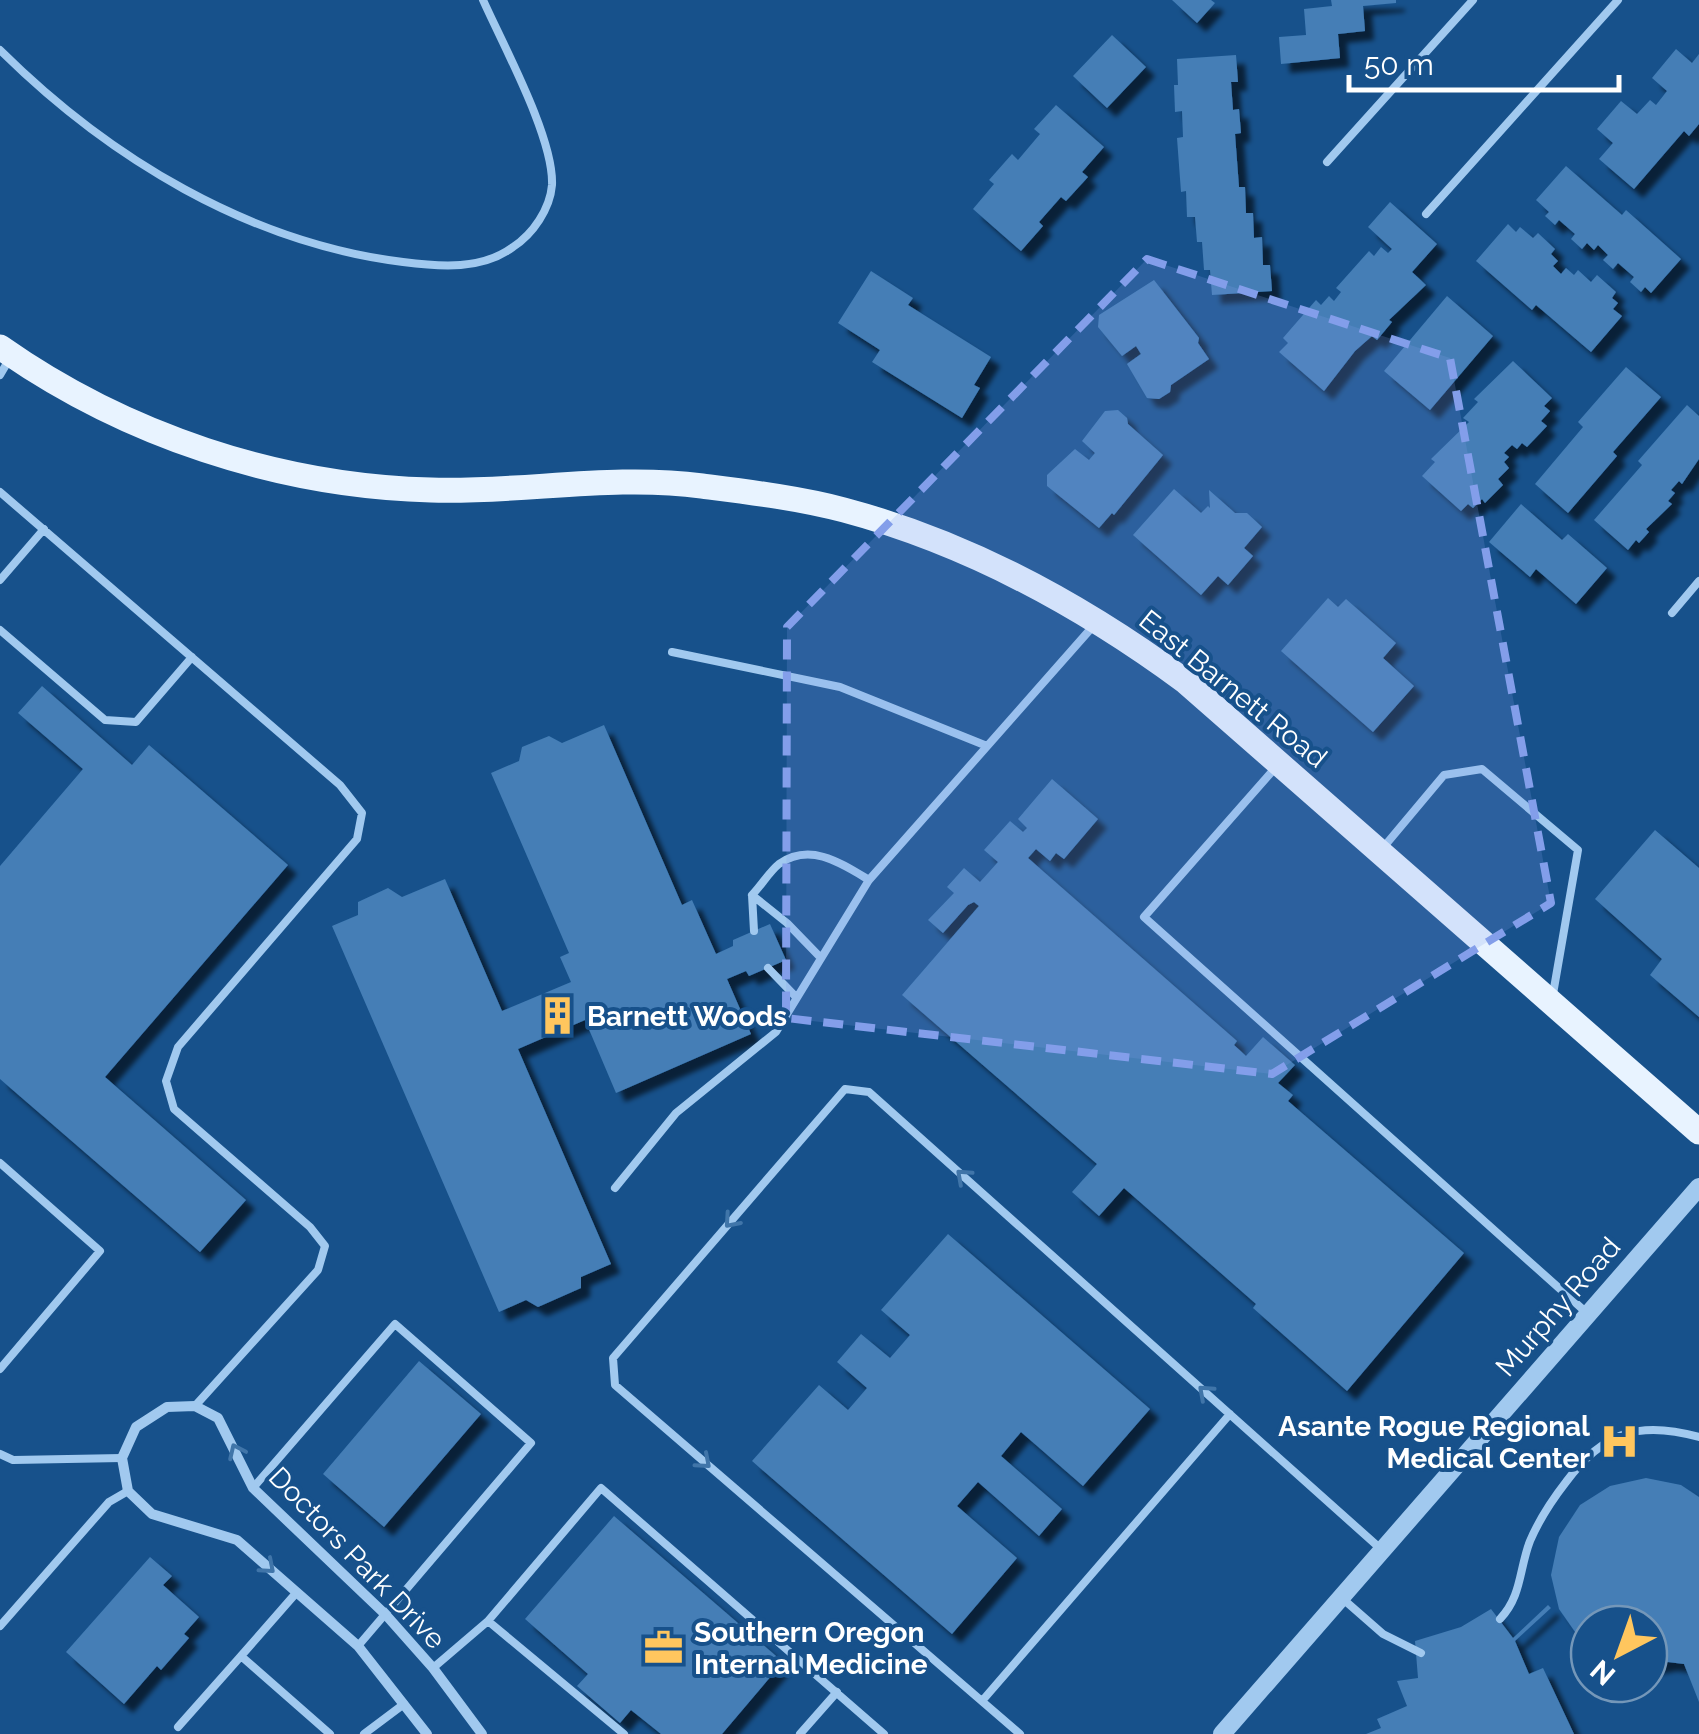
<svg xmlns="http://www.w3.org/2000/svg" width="1699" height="1734" viewBox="0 0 1699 1734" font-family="Raleway,sans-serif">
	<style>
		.building { fill: #447eb6; filter: url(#shadow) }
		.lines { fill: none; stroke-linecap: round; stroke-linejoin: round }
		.service { stroke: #a1c9ef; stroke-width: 8 }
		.minor { stroke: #a1c9ef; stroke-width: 10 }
		.tertiary { stroke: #a1c9ef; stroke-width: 18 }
		.primary { stroke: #e8f3ff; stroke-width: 25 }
		.oneway { stroke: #4075a9 }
		.marked { fill: #839eea; fill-opacity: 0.2; stroke: #839eea; stroke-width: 8; stroke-dasharray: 20 12; stroke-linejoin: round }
		.labels { text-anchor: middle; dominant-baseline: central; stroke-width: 8; stroke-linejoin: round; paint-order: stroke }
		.street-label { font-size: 28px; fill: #fff; stroke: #17518b }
		.poi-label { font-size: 28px; font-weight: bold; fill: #fff; stroke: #17518b; text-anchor: start }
	</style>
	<defs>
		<filter id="shadow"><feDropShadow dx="9" dy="9" stdDeviation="2.5" flood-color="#0009"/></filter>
	</defs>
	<rect width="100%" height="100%" fill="#17518b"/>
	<!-- building -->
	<path class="building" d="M1172,0H1211L1215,3L1197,23Z
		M1331,0H1396V3L1363,6L1365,31L1338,34L1340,58L1281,64L1279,37L1306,35L1304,9L1332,6Z
		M1112,35L1146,67L1107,108L1073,76Z
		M1676,49L1692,63L1699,54V124L1689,136L1684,131L1634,189L1599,159L1613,143L1597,129L1621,101L1637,114L1650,100L1656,105L1667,91L1652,78Z
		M1236,55L1238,82H1231L1233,110L1239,109L1241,133L1235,134L1239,187H1245L1246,213H1253L1254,238L1262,237L1263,265H1270L1272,291L1212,295L1210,270H1204L1202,242H1197L1195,217H1187L1186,191L1181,192L1177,138L1183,137L1182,111L1175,112L1174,85H1178L1177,59Z
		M1056,105L1104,147L1082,172L1088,177L1066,201L1061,197L1039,222L1043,226L1021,251L973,209L994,184L989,180L1012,154L1018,160L1040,134L1034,129Z
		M1566,166L1622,215L1626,210L1681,259L1651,293L1645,287L1641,292L1630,282L1634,277L1618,263L1613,269L1603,260L1608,255L1598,245L1594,250L1587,243L1582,249L1571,239L1575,234L1559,220L1555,225L1545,216L1549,212L1536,200Z
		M1390,202L1437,244L1412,272L1426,285L1389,320L1392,322L1377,340L1372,336L1355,351L1324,391L1279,352L1288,343L1283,338L1316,300L1321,305L1329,296L1334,301L1341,292L1336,288L1369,251L1374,256L1381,247L1388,253L1392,249L1368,227Z
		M1508,224L1516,232L1520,227L1533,238L1538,233L1555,249L1551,254L1558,261L1553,266L1561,274L1566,268L1574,275L1578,270L1591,282L1597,275L1616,292L1612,298L1618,303L1613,309L1622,316L1591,352L1536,305L1532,310L1476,261Z
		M871,271L913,298L908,305L991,357L974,385L980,388L962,418L872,362L880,350L838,323Z
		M1154,280L1199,338L1198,343L1209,359L1171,385L1170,392L1159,399L1147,398L1127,364L1141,354L1136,346L1122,356L1098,327L1099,315Z
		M1447,296L1493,336L1430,410L1384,371Z
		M1513,361L1552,398L1544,406L1550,411L1541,421L1547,426L1527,447L1522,443L1517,449L1512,445L1504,453L1509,457L1504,462L1509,468L1498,479L1503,485L1485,503L1482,499L1473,508L1468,504L1461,511L1422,476L1435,462L1431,459L1469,422L1463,418L1478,402L1474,399Z
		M1626,367L1661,397L1613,452L1617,456L1568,513L1535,484L1583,427L1578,422Z
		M1687,405L1699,416V459L1682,484L1679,481L1671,490L1675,493L1668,501L1672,504L1646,529L1649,532L1639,543L1636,540L1628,550L1594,520L1642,465L1638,461Z
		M1118,410L1127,418L1128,424L1163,455L1114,515L1112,513L1099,528L1047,486V475L1075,449L1089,460L1095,453L1082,441L1105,411Z
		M1174,489L1201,513L1208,506L1210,508L1209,490L1235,513H1247L1262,527L1244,548L1253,556L1228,585L1218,576L1201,595L1133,535Z
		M1521,504L1562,540L1568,534L1607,568L1576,604L1536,569L1530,577L1489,542Z
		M1328,598L1338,607L1346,599L1396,643L1383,658L1414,686L1373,732L1281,651Z
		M42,686L132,765L149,745L288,865L105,1077L246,1200L200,1252L0,1079V866L83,769L18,713Z
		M604,725L682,905L692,900L716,954L733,946V940L770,924L786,960L749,976L746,971L727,979L751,1034L616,1093L585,1020L518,1049L611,1264L581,1277V1288L538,1307L526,1300L499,1312L332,926L358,915V902L388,888L402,897L445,879L502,1011L571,982L560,957L569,953L491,773L519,761L522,747L549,736L562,743Z
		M1052,779L1098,819L1064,859L1056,853L1050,861L1036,849L1028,858L1237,1041L1234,1045L1246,1056L1263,1037L1295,1065L1278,1083L1293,1095L1288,1101L1464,1253L1347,1391L1253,1308L1256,1304L1124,1188L1099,1216L1072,1192L1097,1164L902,995L979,906L974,902L968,905L943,933L928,920L954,893L947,887L964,868L980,882L998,862L984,850L1010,821L1023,832L1027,828L1018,819Z
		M1655,830L1699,868V1017L1650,975L1662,959L1595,899Z
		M948,1234L1150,1409L1083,1486L1021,1432L1001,1456L1062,1509L1039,1536L978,1482L957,1506L1017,1558L952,1634L752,1461L819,1385L848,1410L867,1388L837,1362L861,1334L890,1358L910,1335L881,1310Z
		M419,1361L481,1414L384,1527L323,1474Z
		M1646,1478L1681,1485L1699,1497V1702L1684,1664L1668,1662L1649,1666V1624H1589V1645L1580,1639L1559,1609L1551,1575L1559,1537L1580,1505L1610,1486Z
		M614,1516L783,1662L722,1734H661L631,1710L620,1723L577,1686L588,1674L525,1619Z
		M150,1557L172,1576L163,1585L199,1617L184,1634L189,1638L161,1670L157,1666L124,1704L66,1652Z
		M1548,1605L1551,1608L1515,1641L1529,1674L1543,1668L1574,1734H1366L1381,1728L1377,1719L1407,1706L1397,1681L1418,1678L1415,1641L1461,1627L1491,1609L1513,1638Z"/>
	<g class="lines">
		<!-- service -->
		<path class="service" d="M0,50C109,158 249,243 403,262C441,267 482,270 513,247C533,234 550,209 552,185C554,138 503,45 483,0
			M1327,162L1473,0
			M1426,214L1618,0
			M0,375L10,358
			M0,492L340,785L362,813L357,839L178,1047L166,1081L174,1109L310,1227L325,1246L318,1270L195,1406
			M0,580L44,529
			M1672,613L1699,581
			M0,630L105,720L136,722L192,657
			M672,652L840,687L987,746
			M1276,767L1144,917L1588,1314
			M1382,849L1444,775L1482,769L1578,850L1553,994
			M752,895L787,923L820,957
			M754,931L752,895C761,886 769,872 779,864C810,842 841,863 869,880
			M768,968L796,997
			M0,1163L100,1251L0,1369
			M615,1188L676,1113L776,1032L869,880L1095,624
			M0,1454L13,1460L122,1458
			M253,1488L395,1324L531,1443L358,1646
			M1343,1599L1383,1634L1421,1653
			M1500,1619C1522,1596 1519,1569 1530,1541C1539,1520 1552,1500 1566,1482C1603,1432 1639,1420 1699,1437
			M0,1626L109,1502L128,1491
			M241,1656L297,1592
			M433,1668L488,1621
			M982,1701L1230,1414
			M178,1727L241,1656L330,1734
			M364,1734L404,1704
			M624,1734L488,1621L601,1488L884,1734
			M800,1734L837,1692
			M1020,1734L615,1385L613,1358L845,1089L869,1092L1382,1550"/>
		<!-- minor -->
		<path class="minor" d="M427,1734L358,1646L237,1540L152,1514L128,1491L122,1458L136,1427L167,1407L195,1406L218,1418L253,1488L386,1615L433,1668L482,1734"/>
		<!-- tertiary -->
		<path class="tertiary" d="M1222,1734L1699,1187"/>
		<!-- primary -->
		<path class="primary" d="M0,347C125,435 278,486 431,490C522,493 611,474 702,486C749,492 799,498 844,510C968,543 1083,606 1186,682L1699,1132"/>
	</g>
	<!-- one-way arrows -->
	<defs><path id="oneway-chevron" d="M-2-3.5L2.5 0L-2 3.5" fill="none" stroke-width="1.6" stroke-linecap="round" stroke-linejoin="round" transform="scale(2.5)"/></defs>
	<g class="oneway">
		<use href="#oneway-chevron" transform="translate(963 1176) rotate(-138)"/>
		<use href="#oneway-chevron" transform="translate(731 1221) rotate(131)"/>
		<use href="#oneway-chevron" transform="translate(1205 1392) rotate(-138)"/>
		<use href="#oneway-chevron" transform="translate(236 1451) rotate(-115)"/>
		<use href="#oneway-chevron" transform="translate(704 1462) rotate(41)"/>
		<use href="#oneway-chevron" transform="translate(268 1567) rotate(41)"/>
	</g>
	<!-- marked area -->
	<path class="marked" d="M1147,259L1450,358L1551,903L1272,1074L786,1018L787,627Z"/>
	<!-- icons -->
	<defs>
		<symbol id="building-bare" viewBox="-9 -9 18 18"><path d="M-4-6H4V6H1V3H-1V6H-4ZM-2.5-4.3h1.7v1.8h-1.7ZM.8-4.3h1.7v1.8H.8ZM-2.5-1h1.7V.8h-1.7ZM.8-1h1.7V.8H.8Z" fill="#ffc65e" stroke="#17518b" stroke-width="2.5" paint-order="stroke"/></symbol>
		<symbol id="hospital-bare" viewBox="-9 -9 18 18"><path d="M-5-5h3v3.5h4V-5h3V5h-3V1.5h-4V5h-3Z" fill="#ffc65e" stroke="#17518b" stroke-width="2.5" paint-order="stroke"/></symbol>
		<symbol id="office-bare" viewBox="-9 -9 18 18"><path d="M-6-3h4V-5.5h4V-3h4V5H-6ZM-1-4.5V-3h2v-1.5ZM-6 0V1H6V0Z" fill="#ffc65e" stroke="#17518b" stroke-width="2.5" paint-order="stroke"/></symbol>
	</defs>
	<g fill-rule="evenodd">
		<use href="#building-bare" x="530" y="988" width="55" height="55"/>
		<use href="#hospital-bare" x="1592" y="1414" width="55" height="55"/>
		<use href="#office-bare" x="636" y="1620" width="55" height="55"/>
	</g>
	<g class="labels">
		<!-- street labels -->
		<g class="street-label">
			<text transform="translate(1233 689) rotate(39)">East Barnett Road</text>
			<text transform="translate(1558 1307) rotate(-49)">Murphy Road</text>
			<text transform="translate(357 1558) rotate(46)">Doctors Park Drive</text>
		</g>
		<!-- poi labels -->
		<g class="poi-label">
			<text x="587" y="1016">Barnett Woods</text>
			<text x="1590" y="1426" text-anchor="end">Asante Rogue Regional<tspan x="1590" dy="32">Medical Center</tspan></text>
			<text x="694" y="1632">Southern Oregon<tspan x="694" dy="32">Internal Medicine</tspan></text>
		</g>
	</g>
	<!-- north arrow -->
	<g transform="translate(1619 1654) rotate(221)"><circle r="48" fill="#17518b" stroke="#7497b9" stroke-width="2.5"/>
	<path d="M0-8L18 38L0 25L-18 38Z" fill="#ffc65e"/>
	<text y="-15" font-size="28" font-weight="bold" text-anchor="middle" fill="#ffffff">N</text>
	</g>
	<!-- scale -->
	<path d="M1349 75v15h270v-15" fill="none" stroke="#ffffff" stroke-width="5"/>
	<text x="1364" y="75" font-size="30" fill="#ffffff" stroke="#17518b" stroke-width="8" paint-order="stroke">50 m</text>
</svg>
